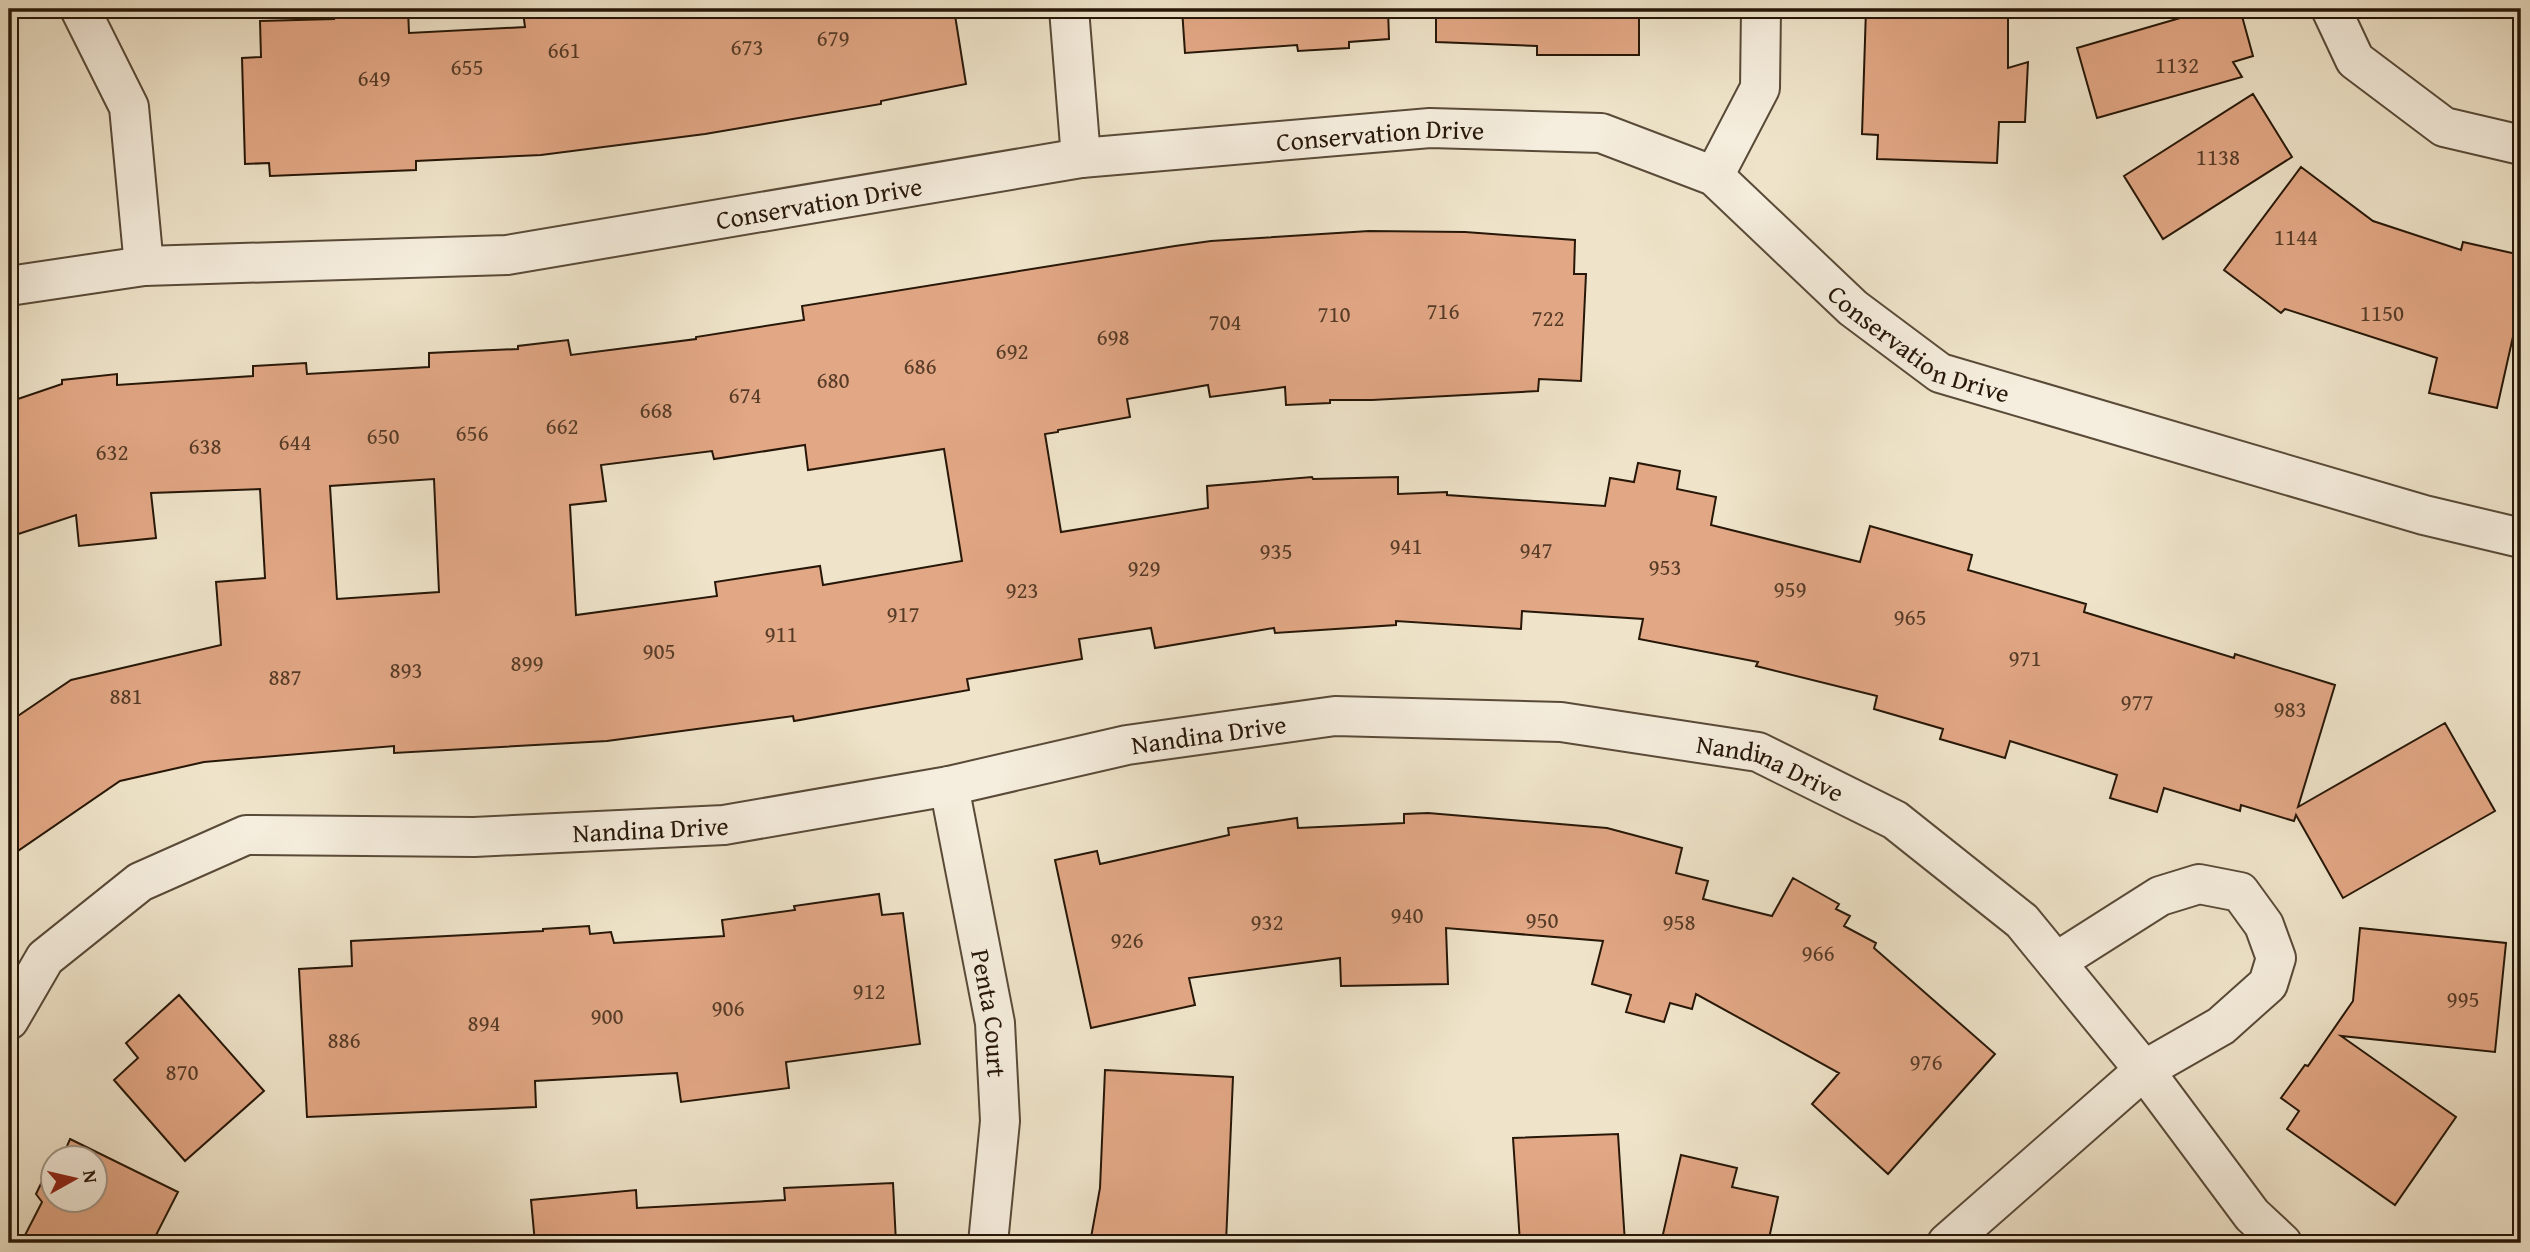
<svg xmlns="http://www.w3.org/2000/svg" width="2530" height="1252" viewBox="0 0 2530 1252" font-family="'Gentium Book Plus',serif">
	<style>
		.building { fill: #e2a785; stroke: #271708; stroke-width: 2; fill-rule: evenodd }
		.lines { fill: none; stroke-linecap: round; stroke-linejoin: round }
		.minor-casing { stroke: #594a38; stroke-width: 42 }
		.minor { stroke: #f5eddd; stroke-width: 38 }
		.labels { text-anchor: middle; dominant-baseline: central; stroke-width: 7; stroke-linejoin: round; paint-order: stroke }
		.number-label { font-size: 23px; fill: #563b27 }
		.street-label { font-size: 26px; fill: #271708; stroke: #f5eddd }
	</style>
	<rect width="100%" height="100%" fill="#efe4ca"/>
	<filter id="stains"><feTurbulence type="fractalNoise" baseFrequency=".00286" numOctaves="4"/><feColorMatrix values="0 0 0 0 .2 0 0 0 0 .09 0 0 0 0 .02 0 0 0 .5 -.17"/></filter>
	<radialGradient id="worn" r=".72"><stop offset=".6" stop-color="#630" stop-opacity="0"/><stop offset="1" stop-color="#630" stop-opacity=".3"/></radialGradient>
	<!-- building -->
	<path class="building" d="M333,9H408L409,33L525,27L523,12L546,9H590L591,14L627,9H954L966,84L881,101V104L705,134L541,155L416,161V170L270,176L269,163L245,164L242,58L261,57L260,21L334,19Z
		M1182,9H1388L1389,39L1349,42V48L1298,51L1297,45L1185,53Z
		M1436,9H1639V55H1537V46L1436,42Z
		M1866,9H2008V68L2028,62L2025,122H1999L1997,163L1877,159L1878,135L1862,134Z
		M2211,9H2240L2253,56L2233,62L2242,77L2097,118L2077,48Z
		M2253,94L2292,157L2163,239L2124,176Z
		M2301,167L2373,221L2461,250L2463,242L2521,255V301L2497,408L2429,393L2437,358L2285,309L2281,313L2224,270Z
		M1369,231L1465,232L1575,240L1574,274H1586L1581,381L1539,379L1538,391L1372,400H1330V403L1286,405L1285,387L1210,397L1208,385L1127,399L1130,417L1058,430V432L1045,434L1061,532L1208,508L1207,486L1312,477L1313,479L1398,477V494L1447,492V495L1605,506L1610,478L1634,482L1638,463L1680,471L1677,489L1716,497L1711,525L1860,562L1870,526L1972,555L1968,570L2086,604L2084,612L2234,658L2235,654L2335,685L2298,807L2445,723L2495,811L2343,898L2296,815L2294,821L2241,805L2240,811L2164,788L2157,812L2110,798L2117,775L2010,741L2005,758L1940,739L1943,729L1874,709L1877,696L1756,666L1758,662L1639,639L1643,619L1522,611L1521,629L1396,621V625L1275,633L1274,628L1155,648L1151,628L1079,639L1082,659L967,679L969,690L794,721L793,716L607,741L394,753V746L204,762L120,781L9,857V722L71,680L221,645L216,582L265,578L260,489L151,493L156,538L79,546L76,515L9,537V402L62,384V380L117,374V385L253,376V366L306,363L307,374L429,367V353L518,349V346L568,340L571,355L696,339V337L804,320L802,306L1175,246L1211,241ZM805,445L808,470L944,449L962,561L823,585L820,566L715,582L717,596L576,615L570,505L606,501L601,465L712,451L714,459ZM434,479L439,592L337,599L330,486Z
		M1428,813L1607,828L1682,848L1676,873L1708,881L1703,899L1772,916L1793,878L1839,904L1836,909L1850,916L1844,926L1876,943L1874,948L1995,1054L1888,1174L1812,1104L1839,1073L1696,994L1692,1009L1670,1003L1664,1022L1626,1012L1631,995L1592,984L1603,941L1446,928L1448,984L1341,986L1340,958L1189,978L1195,1005L1091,1028L1055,860L1097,851L1100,864L1229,835L1228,828L1297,818L1298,828L1404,823V814Z
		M879,894L882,915L903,913L920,1044L786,1062L789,1088L681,1102L677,1073L535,1081L536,1107L307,1117L299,969L352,966L351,941L543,931V929L589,926L590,934L611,932L614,943L724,936L722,920L795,910L794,906Z
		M2360,928L2506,943L2495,1052L2341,1036L2456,1117L2395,1205L2287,1129L2299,1111L2281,1098L2305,1065L2308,1066L2353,1001Z
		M179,995L264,1091L185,1161L114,1080L138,1058L126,1043Z
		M1105,1070L1233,1077L1226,1243H1090L1100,1188Z
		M1618,1134L1625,1243H1520L1513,1138Z
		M70,1139L178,1192L152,1243H21L42,1202L36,1194L50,1165L52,1166V1200H94V1158H62Z
		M1681,1155L1737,1168L1732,1187L1778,1197L1768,1243H1661Z
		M893,1183L896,1243H535L531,1200L636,1190L637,1208L785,1200L784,1188Z"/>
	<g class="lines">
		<defs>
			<g id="minor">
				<path d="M80,9L129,107L144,266"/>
				<path d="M1069,9L1081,158"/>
				<path d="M2331,9L2355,60L2444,127L2521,145"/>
				<path d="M1714,176L1760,88L1761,9"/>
				<path id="s1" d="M9,286L144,266L507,255L1081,158L1430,128L1601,133L1714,176L1853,308L1940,373L2424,515L2521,538"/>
				<path id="s2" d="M949,786L995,1023L1000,1121L988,1243"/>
				<path id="s3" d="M9,1020L45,958L140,882L246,835L474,837L724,825L949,786L1127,745L1335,716L1561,722L1758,752L1895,820L2022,921L2144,1070L2252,1215L2282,1243"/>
				<path d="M1947,1243L2144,1070L2221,1026L2268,984L2276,958L2264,925L2240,892L2199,884L2160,896L2056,962"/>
			</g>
		</defs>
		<!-- minor casing -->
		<use href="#minor" class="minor-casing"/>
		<!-- minor -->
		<use href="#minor" class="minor"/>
	</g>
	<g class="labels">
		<!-- number labels -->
		<g class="number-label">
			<text x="833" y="37">679</text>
			<text x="747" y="46">673</text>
			<text x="564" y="49">661</text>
			<text x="2177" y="64">1132</text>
			<text x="467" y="66">655</text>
			<text x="374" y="77">649</text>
			<text x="2218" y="156">1138</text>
			<text x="2296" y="236">1144</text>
			<text x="1443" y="310">716</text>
			<text x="2382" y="312">1150</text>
			<text x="1334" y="313">710</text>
			<text x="1548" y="317">722</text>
			<text x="1225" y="321">704</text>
			<text x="1113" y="336">698</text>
			<text x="1012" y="350">692</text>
			<text x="920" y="365">686</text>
			<text x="833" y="379">680</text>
			<text x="745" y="394">674</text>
			<text x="656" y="409">668</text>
			<text x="562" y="425">662</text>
			<text x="472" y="432">656</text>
			<text x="383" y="435">650</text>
			<text x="295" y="441">644</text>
			<text x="205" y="445">638</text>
			<text x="112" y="451">632</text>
			<text x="1406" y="545">941</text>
			<text x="1536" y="549">947</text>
			<text x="1276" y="550">935</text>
			<text x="1665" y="566">953</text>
			<text x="1144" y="567">929</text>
			<text x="1790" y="588">959</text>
			<text x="1022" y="589">923</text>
			<text x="903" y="613">917</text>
			<text x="1910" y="616">965</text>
			<text x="781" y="633">911</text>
			<text x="659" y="650">905</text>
			<text x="2025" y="657">971</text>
			<text x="527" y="662">899</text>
			<text x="406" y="669">893</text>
			<text x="285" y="676">887</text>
			<text x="126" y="695">881</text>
			<text x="2137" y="701">977</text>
			<text x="2290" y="708">983</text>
			<text x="1407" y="914">940</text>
			<text x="1542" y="919">950</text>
			<text x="1267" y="921">932</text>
			<text x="1679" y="921">958</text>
			<text x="1127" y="939">926</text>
			<text x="1818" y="952">966</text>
			<text x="869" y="990">912</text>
			<text x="2463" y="998">995</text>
			<text x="728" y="1007">906</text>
			<text x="607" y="1015">900</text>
			<text x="484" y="1022">894</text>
			<text x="344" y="1039">886</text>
			<text x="1926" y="1061">976</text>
			<text x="182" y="1071">870</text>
		</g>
		<!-- street labels -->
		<g class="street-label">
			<text stroke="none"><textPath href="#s1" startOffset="1382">Conservation Drive</textPath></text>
			<text stroke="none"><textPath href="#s1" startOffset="816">Conservation Drive</textPath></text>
			<text stroke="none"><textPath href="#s1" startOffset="1992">Conservation Drive</textPath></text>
			<text stroke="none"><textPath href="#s3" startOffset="1281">Nandina Drive</textPath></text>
			<text stroke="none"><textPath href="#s3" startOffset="1850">Nandina Drive</textPath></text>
			<text stroke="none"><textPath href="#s3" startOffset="714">Nandina Drive</textPath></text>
			<text stroke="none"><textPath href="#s2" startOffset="231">Penta Court</textPath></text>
		</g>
	</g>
	<!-- margin -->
	<rect width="2530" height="1252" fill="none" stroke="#efe4ca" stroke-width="35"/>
	<rect x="10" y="10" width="2509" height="1231" fill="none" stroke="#271708" stroke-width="3.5"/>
	<rect x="18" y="18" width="2495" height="1217" fill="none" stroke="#271708" stroke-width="2"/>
	<!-- north arrow -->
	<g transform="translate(74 1179) rotate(82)"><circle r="33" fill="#f5eddd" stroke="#a39788" stroke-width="2"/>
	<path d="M0-5L12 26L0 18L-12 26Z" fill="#8f2418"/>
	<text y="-10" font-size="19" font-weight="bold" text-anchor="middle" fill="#271708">N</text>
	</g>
	<rect width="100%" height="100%" filter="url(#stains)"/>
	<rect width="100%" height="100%" fill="url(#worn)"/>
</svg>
